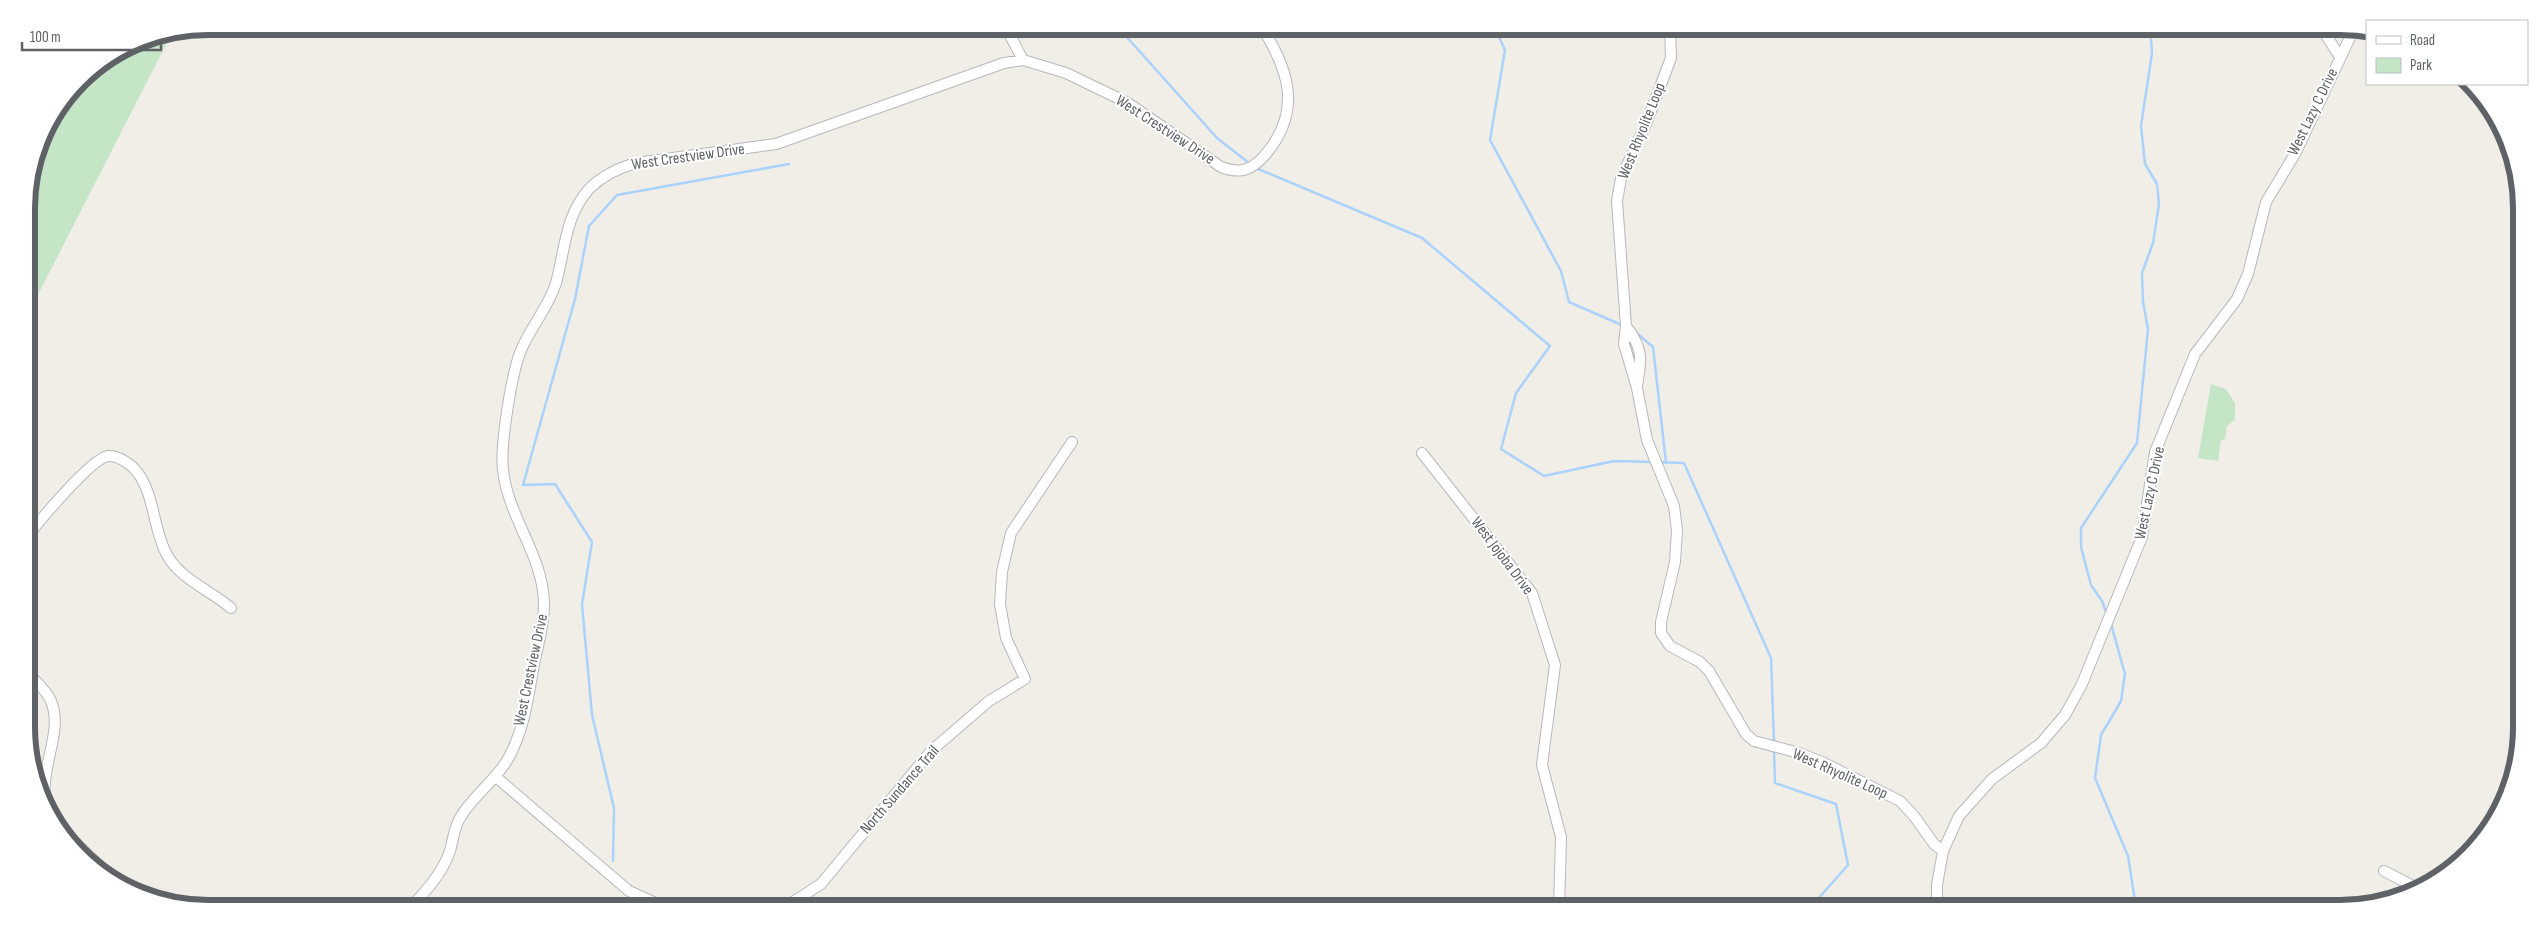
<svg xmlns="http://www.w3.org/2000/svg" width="2548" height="935" viewBox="0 0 2548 935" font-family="'Sofia Sans Condensed',sans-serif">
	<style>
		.green { fill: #c4e6c7 }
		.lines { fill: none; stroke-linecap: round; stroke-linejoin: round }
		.stream { stroke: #aad2fc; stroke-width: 2.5 }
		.minor-casing { stroke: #b7b8bc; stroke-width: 12 }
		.minor { stroke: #fff; stroke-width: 10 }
		.labels { text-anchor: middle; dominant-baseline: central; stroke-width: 4; stroke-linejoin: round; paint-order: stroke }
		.street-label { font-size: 16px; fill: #5e6166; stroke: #fff }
		.rim { fill: none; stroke: #5e6166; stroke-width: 6 }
	</style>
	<rect width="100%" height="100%" fill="#f0eee6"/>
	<!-- green -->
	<path class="green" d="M172,33L27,316V196L45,128L88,72L139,40Z
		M2211,384L2226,389L2235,403V420L2227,426L2225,439L2221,440L2218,461L2198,458Z"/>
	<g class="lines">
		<!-- stream -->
		<path class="stream" d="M1117,26L1217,138L1249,163
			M1494,26L1505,50L1490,140L1561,271L1569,302L1624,326
			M1256,168L1422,238L1550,346L1516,393L1501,449L1544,476L1614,461L1652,462
			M1633,330L1653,347L1666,463
			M1660,462L1684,463L1771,658L1774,742
			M2107,614L2102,601L2091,585L2081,547V528L2137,443L2148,329L2143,302L2142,273L2153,243L2159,204L2157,184L2145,164L2141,126L2152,53L2150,26
			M2111,624L2125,674L2121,701L2101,735L2095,778L2128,856L2135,901L2139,908
			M1774,750L1775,783L1836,804L1848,865L1810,908
			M613,861L614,808L592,715L582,604L592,542L555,484L523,485L575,299L589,226L617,195L789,164
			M625,904L626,909"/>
		<defs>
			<path id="minor" d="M1005,26L1023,60
				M1670,26L1671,58L1646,124L1621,178L1617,201L1626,326L1624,344L1637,388L1647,440L1674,506L1677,530L1675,562L1661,622V633L1670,646L1700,662L1709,671L1746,734L1754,741L1799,753L1824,763L1900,801L1914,816L1934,844L1943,851
				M2320,26L2340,57
				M1626,326C1643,348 1642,359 1637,386
				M1422,453L1532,593L1555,665L1542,765L1561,837L1559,909
				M28,536C39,521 92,458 108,456C118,455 132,465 137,472C155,495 153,530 167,555C181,580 210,590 231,608
				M29,674C36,682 47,691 51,701C66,738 30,778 52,818
				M496,777L629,891L669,909
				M57,825L99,865
				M2384,871L2419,889
				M1937,908V885L1943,851L1959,816L1992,779L2041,743L2065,715L2082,684L2142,537L2155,452L2195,354L2237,299L2248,274L2266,202L2295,154L2354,29
				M409,909C426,891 442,874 450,851C453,840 454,828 460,818C473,795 497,780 509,757C525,728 529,691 535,659C539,642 544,623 544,605C544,556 508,518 503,470C500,446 512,367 523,346C533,324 549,306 556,283C565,250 565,216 589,189C603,175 618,168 636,163L776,144L1004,63L1023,60L1066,73L1128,103L1221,167C1240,174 1251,171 1265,155C1302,112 1290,71 1261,26
				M782,909L821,884L931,751L989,701L1025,679L1006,638L1000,604L1002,572L1011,533L1072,442"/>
		</defs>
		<!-- minor casing -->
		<use href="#minor" class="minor-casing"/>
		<!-- minor -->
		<use href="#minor" class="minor"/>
	</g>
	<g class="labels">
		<!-- street labels -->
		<g class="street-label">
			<text transform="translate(2313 112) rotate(-64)">West Lazy C Drive</text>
			<text transform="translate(1165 130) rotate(33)">West Crestview Drive</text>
			<text transform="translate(1642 131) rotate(-68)">West Rhyolite Loop</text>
			<text transform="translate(688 157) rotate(-8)">West Crestview Drive</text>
			<text transform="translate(2150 493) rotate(-78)">West Lazy C Drive</text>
			<text transform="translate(1502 556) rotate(53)">West Jojoba Drive</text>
			<text transform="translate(531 670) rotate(-78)">West Crestview Drive</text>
			<text transform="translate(1840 774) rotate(24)">West Rhyolite Loop</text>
			<text transform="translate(900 790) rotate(-49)">North Sundance Trail</text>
		</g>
	</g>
	<!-- crop -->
	<path d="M0 0H2548V935H0ZM208 35H2340A173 173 0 0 1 2513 208V727A173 173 0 0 1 2340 900H208A173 173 0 0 1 35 727V208A173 173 0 0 1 208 35Z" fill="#fff" fill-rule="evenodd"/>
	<path class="rim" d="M208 35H2340A173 173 0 0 1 2513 208V727A173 173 0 0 1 2340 900H208A173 173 0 0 1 35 727V208A173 173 0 0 1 208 35Z"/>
	<!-- legend -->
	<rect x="2366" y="20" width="162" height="65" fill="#ffffff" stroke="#bfc0c2"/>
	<rect x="2376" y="36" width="25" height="8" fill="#ffffff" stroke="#bfc0c2"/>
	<text x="2410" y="45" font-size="15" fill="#5e6166">Road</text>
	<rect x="2376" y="58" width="25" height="15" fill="#c4e6c7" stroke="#bfc0c2"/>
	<text x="2410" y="70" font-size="15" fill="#5e6166">Park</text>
	<!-- scale -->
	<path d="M22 42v8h139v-8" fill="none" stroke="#5e6166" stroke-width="2.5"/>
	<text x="30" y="42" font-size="15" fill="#5e6166" stroke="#ffffff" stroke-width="4" paint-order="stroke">100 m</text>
</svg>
